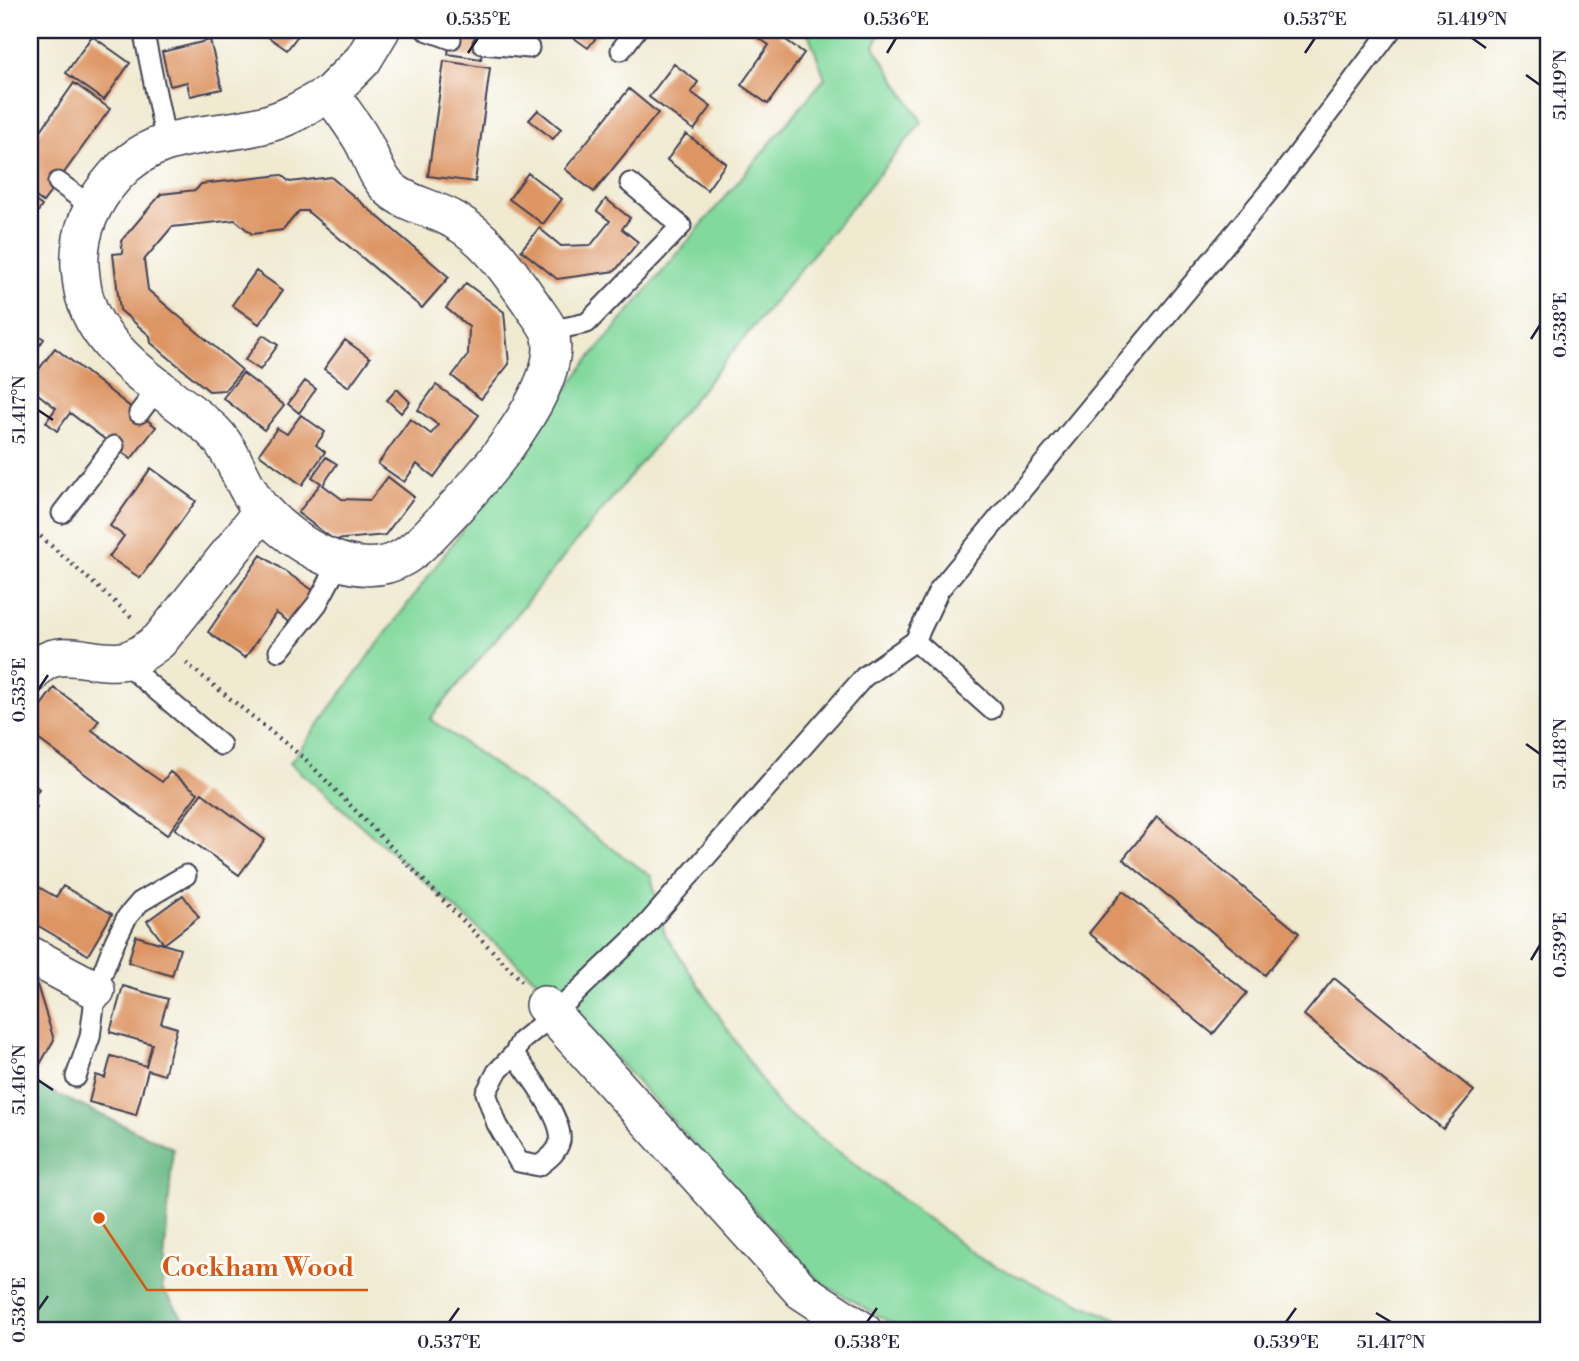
<svg xmlns="http://www.w3.org/2000/svg" width="1579" height="1361" viewBox="0 0 1579 1361" font-family="'Libre Bodoni',serif">
	<style>
		.green { fill: #82d99d; stroke: #527e6c; stroke-width: 2 }
		.forest { fill: #69b984; stroke: #466e60; stroke-width: 2 }
		.building { fill: #dd9564 }
		.lines { fill: none; stroke-linecap: round; stroke-linejoin: round }
		.service-casing { stroke: #414052; stroke-width: 23 }
		.minor-casing { stroke: #414052; stroke-width: 40 }
		.path { stroke: #414052; stroke-width: 4.5; stroke-dasharray: 2 5; stroke-linecap: butt }
		.service { stroke: #fff; stroke-width: 19 }
		.minor { stroke: #fff; stroke-width: 37 }
		.ticks { fill: none; stroke: #22223b; stroke-width: 2.5 }
		.leader { fill: none; stroke: #de560e; stroke-width: 2.5 }
		.callout-dot { fill: #de560e; stroke: #fff; stroke-width: 2.5 }
		.callout-label { font-size: 26px; text-anchor: middle; font-weight: bold; fill: #de560e; stroke: #fff; stroke-width: 5; stroke-linejoin: round; paint-order: stroke }
		.neatline { fill: none; stroke: #22223b; stroke-width: 2.5 }
		.ticks-label { font-size: 18px; text-anchor: middle; fill: #22223b }
	</style>
	<rect width="100%" height="100%" fill="#fff"/>
	<filter id="ink" filterUnits="userSpaceOnUse"><feTurbulence type="fractalNoise" baseFrequency=".0143" numOctaves="2"/><feDisplacementMap in="SourceGraphic" scale="14" xChannelSelector="R" yChannelSelector="G"/><feConvolveMatrix kernelMatrix="1 2 1 2 8 2 1 2 1" color-interpolation-filters="sRGB"/></filter>
	<filter id="wash" filterUnits="userSpaceOnUse"><feTurbulence type="fractalNoise" baseFrequency=".00686" numOctaves="4" result="noise"/><feDisplacementMap in="SourceGraphic" scale="28" xChannelSelector="R" yChannelSelector="G"/><feGaussianBlur stdDeviation="1.57" result="paint"/><feColorMatrix in="noise" values="0 0 0 0 0 0 0 0 0 0 0 0 0 0 0 0 0 1.4 0 .05"/><feComposite in="paint" operator="in"/></filter>
	<g filter="url(#wash)">
		<rect width="100%" height="100%" fill="#f0ead1"/>
		<!-- green -->
		<path class="green" d="M807,30H882L874,46L922,122L430,719L651,876L665,934L779,1107L984,1261L1142,1331H905L821,1283L575,1014L290,763L589,359L825,78Z"/>
		<!-- forest -->
		<path class="forest" d="M30,1082L173,1148L162,1288L192,1331H30Z"/>
		<g id="blocks">
			<!-- building -->
			<path class="building" d="M258,30H302L287,50Z
				M452,30H485L481,59L448,54Z
				M563,30H602L588,48Z
				M747,30H782L779,35L804,53L768,104L741,85L769,45Z
				M92,36L130,63L104,100L66,73Z
				M210,40L222,89L190,96L187,82L170,86L162,52Z
				M444,61L490,68L475,182L428,176Z
				M674,64L698,82L691,92L711,107L694,130L649,97Z
				M74,83L110,109L43,202L30,193V146Z
				M629,89L658,113L594,192L565,169Z
				M538,110L561,129L553,139L529,120Z
				M686,134L726,163L707,190L667,160Z
				M528,173L562,199L543,224L509,199Z
				M281,175L290,182L331,177L449,277L422,308L307,211H299L283,230L252,234L235,220L172,227L144,260L148,290L242,370L225,390L209,391L151,343L150,336L120,310L113,254L123,253L121,241L161,194L196,190L201,184Z
				M30,197L42,206L30,223Z
				M606,199L630,218L622,229L638,242L615,271L557,279L521,250L539,228L561,246L591,245L610,221L597,211Z
				M256,271L283,290L259,324L232,305Z
				M466,283L504,312L509,364L481,399L452,376L468,355L469,327L446,308Z
				M30,329L44,339L30,359Z
				M263,335L278,345L260,370L245,360Z
				M345,340L370,358L349,387L324,369Z
				M55,348L156,427L131,459L70,413L57,431L46,422L56,408L30,388V381Z
				M243,373L284,405L264,430L223,398Z
				M305,381L316,389L299,413L288,404Z
				M436,385L479,415L434,477L417,464L404,482L378,464L410,419L431,434L438,425L418,410Z
				M397,389L410,402L401,413L387,400Z
				M301,415L325,432L316,445L325,452L302,485L259,454L277,428L287,434Z
				M326,457L337,464L323,485L342,499L370,500L388,477L414,497L385,535L334,540L298,513L321,483L312,477Z
				M151,468L196,501L140,578L109,557L124,536L110,526Z
				M261,555L317,593L295,626L276,613L245,658L208,632Z
				M54,688L99,720L92,730L149,773L162,782L170,772L198,793L167,835L30,733V720Z
				M30,781L39,789L30,801L37,807L30,817Z
				M202,793L265,840L239,875L175,829Z
				M1157,817L1299,933L1265,975L1123,859Z
				M30,882L56,897L63,886L112,914L88,955L30,921Z
				M1123,891L1247,993L1213,1034L1089,933Z
				M183,895L199,917L164,944L147,921Z
				M136,936L180,949L172,976L128,962Z
				M1334,978L1474,1091L1443,1129L1304,1015Z
				M30,981L37,985L54,1040L32,1078L30,1077Z
				M123,986L168,999L161,1023L177,1028L164,1075L148,1070L136,1115L89,1102L96,1075L105,1078L111,1056L146,1066L152,1044L110,1032Z"/>
		</g>
	</g>
	<g filter="url(#ink)">
		<use href="#blocks" fill-opacity="0" stroke="#414052" stroke-width="2"/>
		<g class="lines">
			<defs>
				<path id="service" d="M146,30L144,34L166,142
					M426,30L451,39
					M483,44L529,48
					M621,50L636,30
					M58,182L92,207
					M549,331L587,323L681,226L630,183
					M139,413L158,388
					M62,513L114,446
					M279,651L317,604L339,563
					M122,661L221,745
					M991,709L915,641L939,590L1276,183L1391,30
					M514,1054L497,1072L486,1093L497,1124L519,1162L539,1166C548,1159 557,1153 560,1141C564,1120 527,1071 514,1054L521,1041L553,1015L641,931L864,677L915,641
					M76,1077L90,1037L96,990L115,941L127,917L140,902L186,875"/>
				<path id="minor" d="M330,93C340,108 353,124 362,140C372,157 375,175 390,189C408,205 434,208 454,220C490,240 512,276 535,309C540,316 547,325 550,333C561,370 521,426 500,455C481,480 460,503 439,525C428,537 416,550 402,558C357,584 294,545 263,511C242,488 236,455 215,433C198,416 177,403 159,388C130,366 97,337 86,302C82,291 81,279 80,267C78,232 92,202 115,176C160,127 208,140 266,124C289,118 309,105 330,93Z
					M330,93L363,60L381,30
					M30,676C54,641 87,665 121,661C136,659 147,650 159,641L240,540L262,510
					M30,955L96,990
					M544,1005L802,1291L863,1331"/>
			</defs>
			<!-- service casing -->
			<use href="#service" class="service-casing"/>
			<!-- minor casing -->
			<use href="#minor" class="minor-casing"/>
			<!-- path -->
			<path class="path" d="M30,527L134,619
				M186,663L305,759L522,981"/>
			<!-- service -->
			<use href="#service" class="service"/>
			<!-- minor -->
			<use href="#minor" class="minor"/>
		</g>
	</g>
	<!-- ticks -->
	<path class="ticks" d="M1472,38L1486,48M468,53L478,38M887,53L896,38M1305,53L1315,38M1526,75L1540,85M1531,339L1540,325M38,410L53,420M38,690L48,675M1526,744L1540,754M1531,960L1540,945M38,1080L53,1090M38,1310L48,1296M1376,1313L1391,1322M449,1322L459,1308M867,1322L877,1308M1286,1322L1296,1308"/>
	<!-- callouts -->
	<path class="leader" d="M99 1218L147 1290H368"/>
	<circle class="callout-dot" cx="99" cy="1218" r="7"/>
	<g class="callout-label">
		<text x="258" y="1276">Cockham Wood</text>
	</g>
	<!-- margin -->
	<rect width="1579" height="1361" fill="none" stroke="#fff" stroke-width="77"/>
	<rect x="38" y="38" width="1502" height="1284" class="neatline"/>
	<g class="ticks-label">
		<text x="478" y="25">0.535°E</text>
		<text x="896" y="25">0.536°E</text>
		<text x="1315" y="25">0.537°E</text>
		<text x="1472" y="25">51.419°N</text>
		<text transform="translate(1560 85) rotate(-90)" y="6">51.419°N</text>
		<text transform="translate(1560 325) rotate(-90)" y="6">0.538°E</text>
		<text transform="translate(19 410) rotate(-90)" y="6">51.417°N</text>
		<text transform="translate(19 690) rotate(-90)" y="6">0.535°E</text>
		<text transform="translate(1560 754) rotate(-90)" y="6">51.418°N</text>
		<text transform="translate(1560 945) rotate(-90)" y="6">0.539°E</text>
		<text transform="translate(19 1080) rotate(-90)" y="6">51.416°N</text>
		<text transform="translate(19 1310) rotate(-90)" y="6">0.536°E</text>
		<text x="449" y="1348">0.537°E</text>
		<text x="867" y="1348">0.538°E</text>
		<text x="1286" y="1348">0.539°E</text>
		<text x="1391" y="1348">51.417°N</text>
	</g>
</svg>
